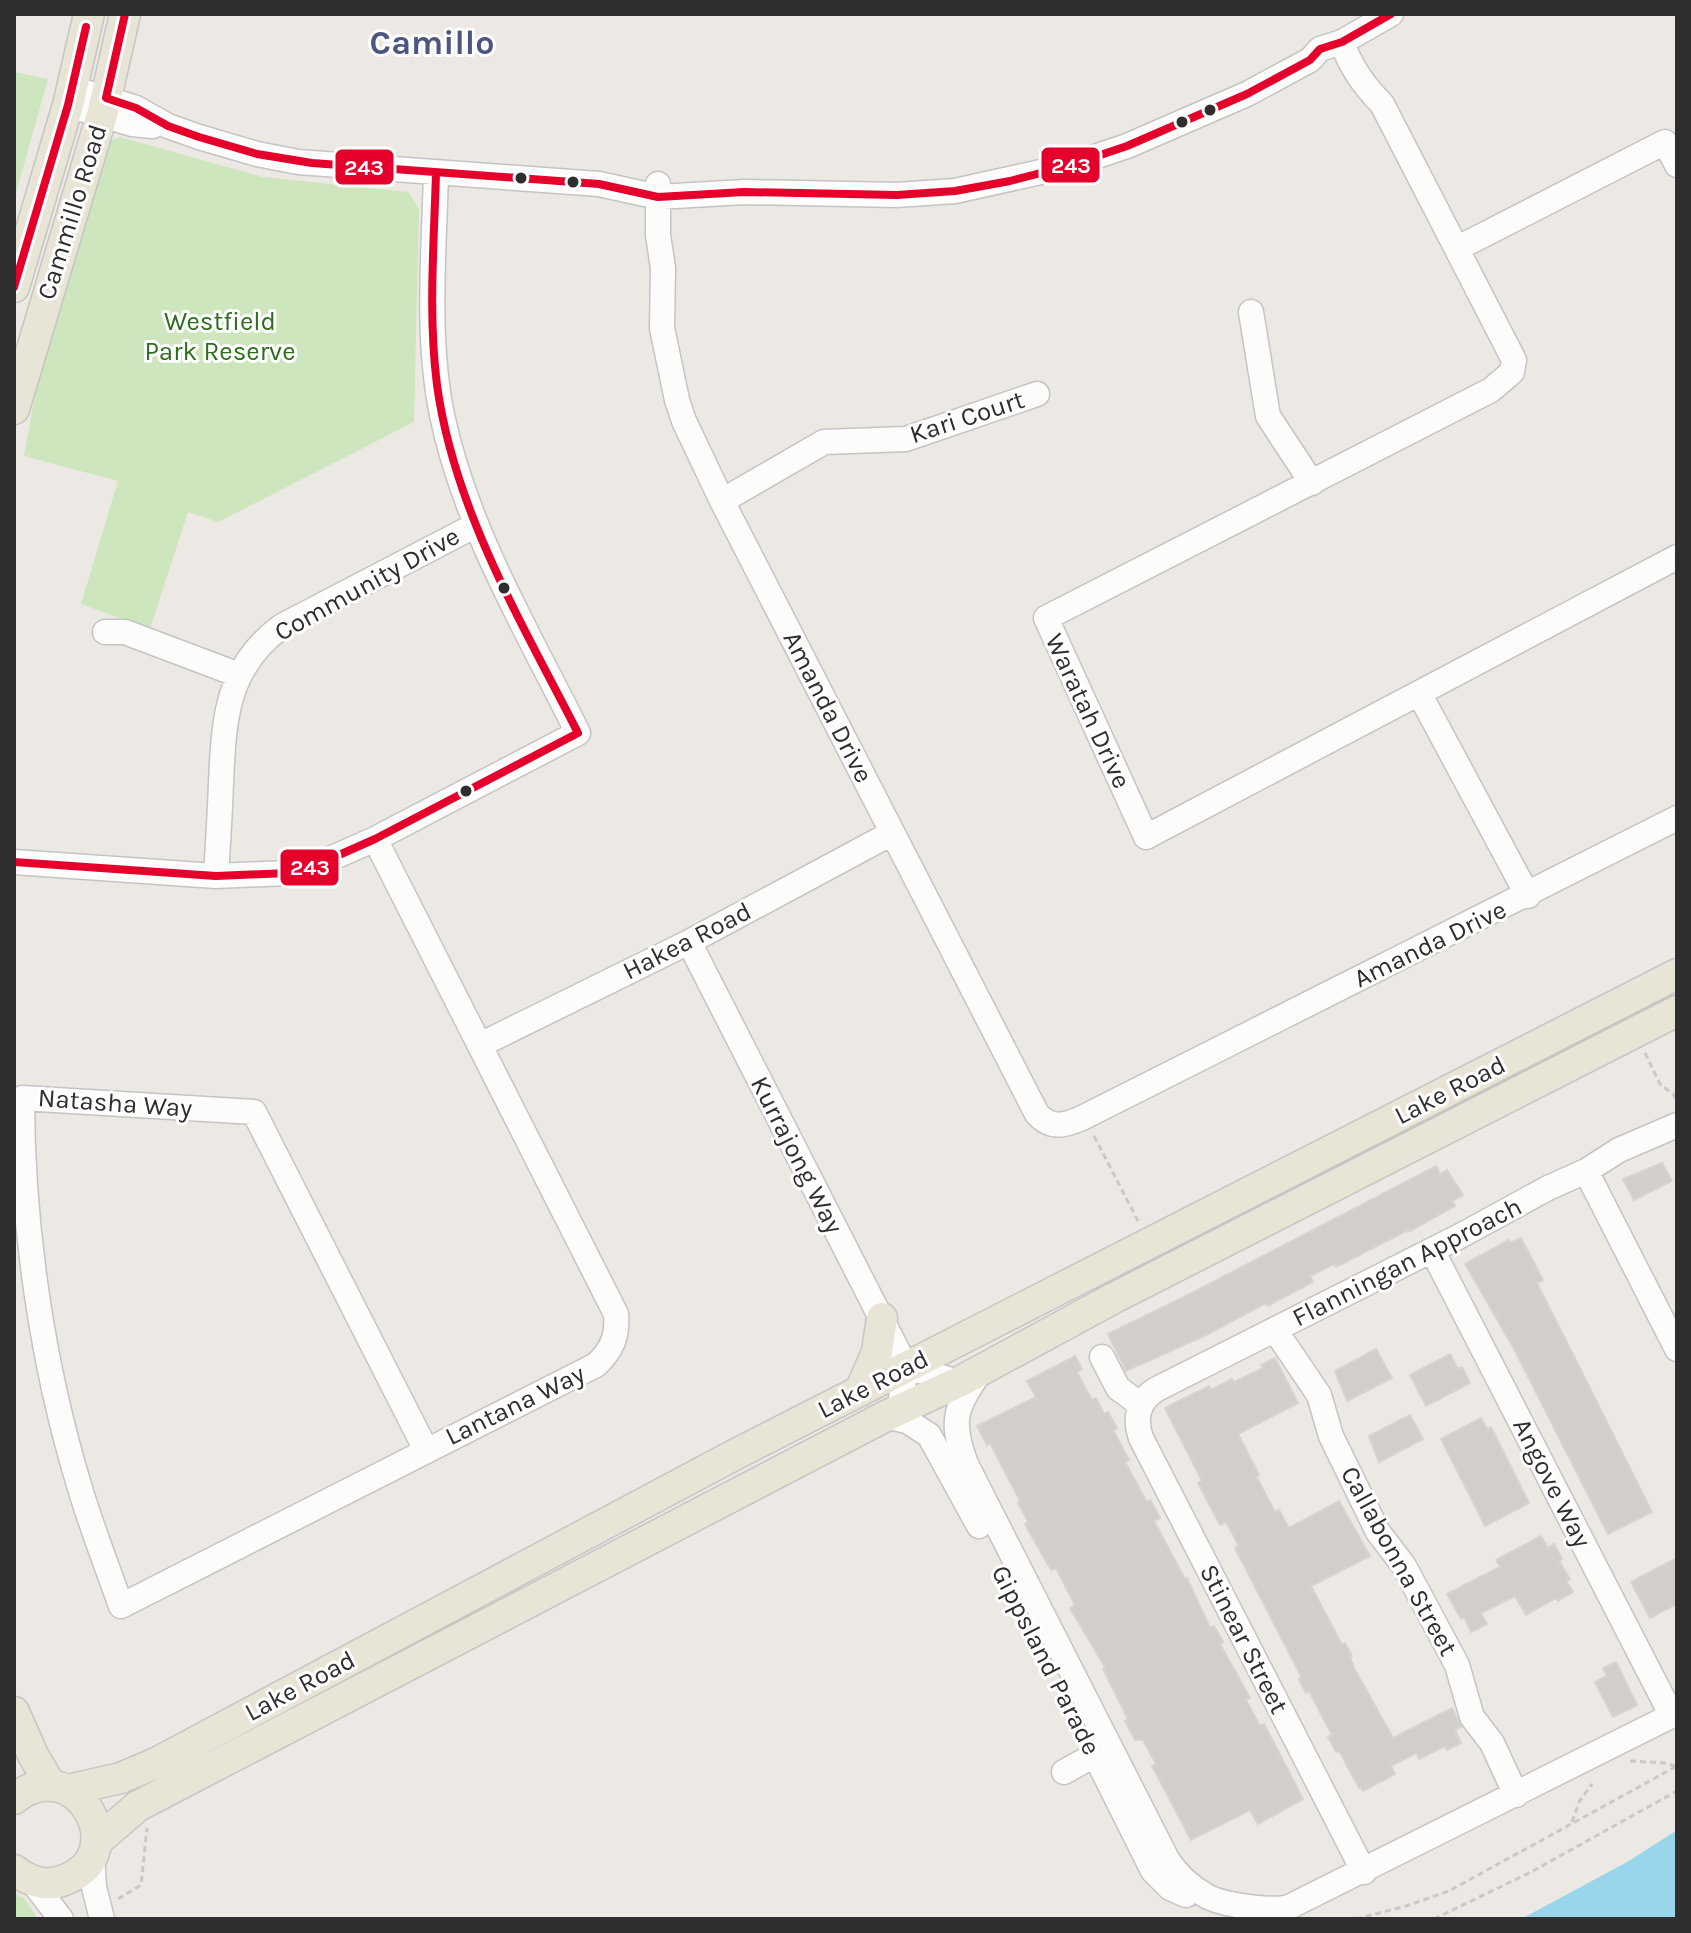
<svg xmlns="http://www.w3.org/2000/svg" width="1691" height="1933" viewBox="0 0 1691 1933" font-family="Karla,sans-serif">
	<style>
		.green { fill: #cee6be }
		.water { fill: #99d6ec }
		.building { fill: #d1cecb; stroke: #d7d4d0; stroke-width: 2 }
		.lines { fill: none; stroke-linecap: round; stroke-linejoin: round }
		.minor-casing { stroke: #c5c4c5; stroke-width: 27 }
		.major-casing { stroke: #c6c5c4; stroke-width: 33 }
		.path { stroke: #c9c9c8; stroke-width: 3; stroke-dasharray: 6 4; stroke-linecap: butt }
		.minor { stroke: #fcfcfb; stroke-width: 24 }
		.major { stroke: #e8e4d6; stroke-width: 30 }
		.bus-1-casing { stroke: #fff; stroke-width: 14 }
		.bus-1 { stroke: #e4002b; stroke-width: 8 }
		.bus-dot { fill: #2e2e2e; stroke: #fff; stroke-width: 3 }
		.labels { text-anchor: middle; dominant-baseline: central; stroke-width: 6; stroke-linejoin: round; paint-order: stroke }
		.street-label { font-size: 26px; fill: #2e2e2e; stroke: #fff }
		.park-label { font-size: 26px; fill: #2c6e1b; stroke: #fff }
		.district-label { font-size: 34px; font-weight: bold; fill: #4d5680; stroke: #fff }
		.line-badge { stroke: #fff; stroke-width: 3 }
		.badge-label { font-size: 22px; text-anchor: middle; font-weight: bold; fill: #fff }
	</style>
	<rect width="100%" height="100%" fill="#ece8e4"/>
	<!-- green -->
	<path class="green" d="M14,72L48,79L14,200Z
		M120,137L263,177L408,192L419,209L414,422L218,522L188,512L150,629L81,604L118,481L24,456L43,350L107,142Z
		M14,1893L24,1898L38,1919H14Z"/>
	<!-- water -->
	<path class="water" d="M1677,1830V1919H1521L1629,1861Z"/>
	<!-- building -->
	<path class="building" d="M1662,1163L1672,1181L1634,1200L1623,1179Z
		M1436,1166L1440,1174L1447,1170L1463,1195L1452,1201L1455,1206L1408,1232V1230L1336,1267L1334,1264L1310,1276L1313,1282L1280,1299L1268,1306L1266,1303L1206,1335L1126,1371L1108,1334L1186,1296Z
		M1521,1238L1543,1280L1537,1283L1652,1512L1608,1534L1512,1345L1465,1264L1509,1240L1510,1243Z
		M1376,1349L1392,1378L1347,1401L1335,1371Z
		M1450,1354L1458,1369L1462,1367L1470,1383L1426,1406L1410,1375Z
		M1075,1356L1082,1369L1077,1372L1092,1400L1096,1398L1104,1414L1108,1412L1117,1428L1113,1430L1129,1460L1125,1462L1147,1502L1150,1500L1160,1518L1154,1521L1185,1579L1187,1578L1210,1628L1214,1626L1223,1642L1220,1644L1250,1698L1246,1700L1260,1726L1264,1724L1303,1799L1258,1824L1250,1810L1191,1840L1152,1766L1156,1764L1143,1740H1135L1125,1721L1128,1719L1103,1669L1105,1667L1070,1608L1074,1606L1073,1601L1056,1568L1051,1570L1025,1524L1028,1522L1018,1503L1020,1501L990,1443L987,1445L977,1426L1036,1397L1027,1381Z
		M1275,1358L1298,1403L1238,1434L1259,1475L1256,1476L1275,1512L1279,1510L1289,1528L1339,1501L1370,1556L1311,1586L1342,1645L1345,1643L1352,1656L1350,1657L1354,1668L1393,1738L1452,1708L1461,1727L1455,1730L1461,1743L1447,1750L1445,1746L1419,1759L1416,1753L1391,1766L1395,1774L1363,1791L1361,1787L1359,1788L1342,1756L1338,1751L1336,1752L1328,1737L1332,1735L1309,1691L1306,1693L1299,1679L1302,1678L1235,1548L1239,1546L1226,1522L1220,1525L1198,1483L1202,1481L1165,1408L1209,1386L1211,1390L1232,1379L1234,1382L1263,1368L1261,1365Z
		M1410,1415L1423,1439L1379,1462L1369,1436Z
		M1481,1418L1487,1429L1491,1427L1529,1503L1485,1526L1441,1439Z
		M1541,1536L1548,1548L1554,1544L1562,1559L1559,1561L1570,1579L1566,1581L1573,1592L1558,1601L1556,1598L1526,1615L1515,1596L1481,1613L1487,1624L1471,1632L1464,1617L1461,1619L1447,1594L1500,1567L1496,1560Z
		M1677,1558V1604L1650,1618L1631,1582Z
		M1616,1662L1637,1705L1613,1717L1595,1682L1607,1676L1603,1668Z"/>
	<g class="lines">
		<defs>
			<path id="minor" d="M1342,42C1350,66 1364,86 1382,104L1514,360L1512,372L1491,390L1046,618L1146,837L1677,557
				M72,88L136,108L168,126L199,137L257,154L298,162L599,184L658,197L744,192L897,195L955,191L1068,166L1127,146L1247,94L1310,60L1320,49L1342,42L1391,14
				M68,105L132,124L153,126
				M658,184V235L663,268L662,328L677,400L684,421L722,501L1037,1114C1051,1129 1064,1126 1082,1118L1677,818
				M1458,248L1665,142L1677,165
				M1251,312L1268,416L1312,483
				M722,501L824,442L906,439L1037,394
				M105,632H125L239,675
				M1419,693L1528,896
				M375,839L616,1314C618,1336 612,1350 596,1365L121,1606C107,1566 91,1526 79,1485C42,1363 22,1225 22,1098L254,1112L426,1450
				M14,862L216,876L287,873L312,867L375,839L578,733C527,630 466,529 442,415C426,336 434,253 436,173
				M216,876C218,844 220,813 221,782C224,719 226,667 282,626L476,525
				M689,942L906,1367L899,1411
				M480,1045L689,942L892,833
				M1586,1171L1677,1349
				M1432,1250L1672,1716
				M1275,1330L1319,1395L1331,1436L1378,1532L1404,1566L1457,1665L1472,1717L1492,1743L1516,1795
				M1102,1357L1118,1388L1141,1405
				M906,1367L959,1382
				M981,1370C956,1408 949,1418 966,1464L1167,1859C1177,1875 1192,1888 1208,1897C1225,1905 1271,1912 1289,1907L1677,1713
				M886,1416L907,1421L929,1435L979,1526
				M1095,1755L1153,1871L1170,1888L1186,1895
				M1064,1772L1107,1748
				M92,1856L94,1887L102,1919
				M1364,1872L1141,1438C1134,1418 1138,1400 1157,1389L1462,1235L1548,1188L1586,1171L1619,1150L1677,1125
				M32,1881L61,1919"/>
			<path id="major" d="M14,287L68,105L89,14
				M14,409L102,115L125,14
				M860,1391L877,1352L882,1318
				M14,1712L33,1755L51,1786
				M68,1790L121,1778L156,1763L736,1454L1677,974
				M14,1799C74,1749 134,1851 67,1879C47,1888 30,1882 14,1870
				M96,1842L138,1806L886,1416L959,1382L1114,1298L1677,1011"/>
		</defs>
		<!-- minor casing -->
		<use href="#minor" class="minor-casing"/>
		<!-- major casing -->
		<use href="#major" class="major-casing"/>
		<!-- path -->
		<path class="path" d="M1645,1053L1660,1084L1673,1094L1677,1103
			M1094,1136L1138,1221
			M1630,1761L1666,1763L1676,1767
			M1572,1822L1579,1802L1592,1784
			M118,1899L141,1885L147,1828
			M1356,1919L1406,1906L1449,1891L1677,1766
			M1434,1919L1531,1872L1677,1791"/>
		<!-- minor -->
		<use href="#minor" class="minor"/>
		<!-- major -->
		<use href="#major" class="major"/>
		<defs>
			<path id="bus-1" d="M125,14L106,98L136,108L168,126L199,137L257,154L312,163L599,184L658,197L744,192L897,195L955,191L1010,181L1068,166L1127,146L1247,94L1310,60L1320,49L1342,42L1391,14
				M14,287L68,105L86,27
				M14,862L216,876L287,873L312,867L375,839L578,733C522,623 454,510 437,385C428,315 434,244 436,173"/>
		</defs>
		<!-- bus-1 casing -->
		<use href="#bus-1" class="bus-1-casing"/>
		<!-- bus-1 -->
		<use href="#bus-1" class="bus-1"/>
	</g>
	<!-- markers -->
	<g class="bus-dot">
		<circle cx="1210" cy="110" r="7"/>
		<circle cx="1182" cy="122" r="7"/>
		<circle cx="521" cy="178" r="7"/>
		<circle cx="573" cy="182" r="7"/>
		<circle cx="504" cy="588" r="7"/>
		<circle cx="466" cy="791" r="7"/>
	</g>
	<g class="labels">
		<!-- street labels -->
		<g class="street-label">
			<text transform="translate(72 212) rotate(-73)">Cammillo Road</text>
			<text transform="translate(967 417) rotate(-18)">Kari Court</text>
			<text transform="translate(367 584) rotate(-29)">Community Drive</text>
			<text transform="translate(828 707) rotate(63)">Amanda Drive</text>
			<text transform="translate(1088 711) rotate(65)">Waratah Drive</text>
			<text transform="translate(687 941) rotate(-27)">Hakea Road</text>
			<text transform="translate(1430 944) rotate(-26)">Amanda Drive</text>
			<text transform="translate(1450 1090) rotate(-27)">Lake Road</text>
			<text transform="translate(115 1103) rotate(4)">Natasha Way</text>
			<text transform="translate(797 1155) rotate(63)">Kurrajong Way</text>
			<text transform="translate(1407 1262) rotate(-27)">Flanningan Approach</text>
			<text transform="translate(873 1384) rotate(-27)">Lake Road</text>
			<text transform="translate(515 1405) rotate(-26)">Lantana Way</text>
			<text transform="translate(1552 1483) rotate(63)">Angove Way</text>
			<text transform="translate(1399 1561) rotate(61)">Callabonna Street</text>
			<text transform="translate(1244 1639) rotate(63)">Stinear Street</text>
			<text transform="translate(1046 1660) rotate(63)">Gippsland Parade</text>
			<text transform="translate(300 1686) rotate(-28)">Lake Road</text>
		</g>
		<!-- park labels -->
		<g class="park-label">
			<text x="220" y="321">Westfield<tspan x="220" dy="30">Park Reserve</tspan></text>
		</g>
		<!-- district labels -->
		<g class="district-label">
			<text x="432" y="43">Camillo</text>
		</g>
	</g>
	<g class="line-badge">
		<rect x="1040" y="146" width="61" height="38" rx="8" fill="#e4002b"/>
		<rect x="334" y="148" width="61" height="38" rx="8" fill="#e4002b"/>
		<rect x="279" y="848" width="61" height="39" rx="8" fill="#e4002b"/>
	</g>
	<g class="badge-label">
		<text x="1071" y="173">243</text>
		<text x="364" y="175">243</text>
		<text x="310" y="875">243</text>
	</g>
	<!-- border -->
	<rect width="1691" height="1933" fill="none" stroke="#2e2e2e" stroke-width="32"/>
</svg>
